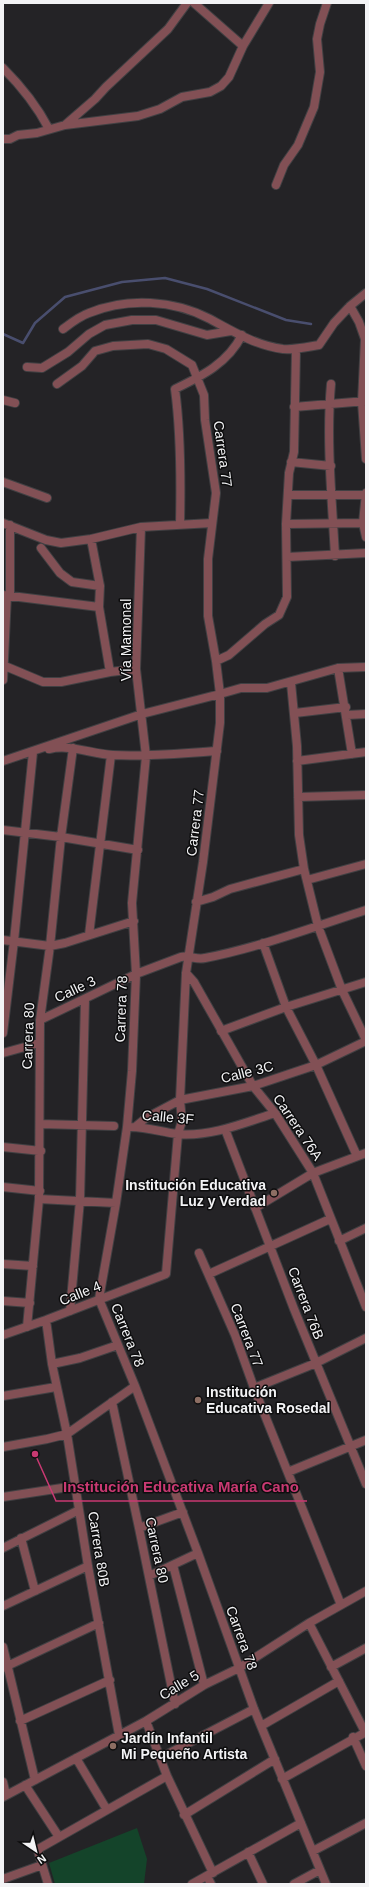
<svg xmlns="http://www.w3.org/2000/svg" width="369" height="1887" viewBox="0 0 369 1887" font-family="Arial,sans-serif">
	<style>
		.green { fill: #14442a }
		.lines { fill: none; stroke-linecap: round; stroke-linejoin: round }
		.stream { stroke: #494e6e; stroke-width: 2.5 }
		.street-casing { stroke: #414043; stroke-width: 10 }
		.street { stroke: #825055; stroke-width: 8 }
		.education-dot { fill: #8d6e63; stroke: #0d0d0e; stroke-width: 1.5 }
		.labels { text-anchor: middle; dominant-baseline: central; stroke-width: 3; stroke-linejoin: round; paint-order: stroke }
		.street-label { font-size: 14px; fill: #f3f3f5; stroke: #0d0d0e }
		.poi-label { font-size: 14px; font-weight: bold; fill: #f3f3f5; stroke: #0d0d0e; text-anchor: start }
		.leader { fill: none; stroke: #c93972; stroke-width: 1.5 }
		.callout-dot { fill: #c93972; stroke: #0d0d0e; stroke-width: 1.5 }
		.callout-label { font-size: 15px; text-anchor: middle; font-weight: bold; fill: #c93972; stroke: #0d0d0e; stroke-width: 3; stroke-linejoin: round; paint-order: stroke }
	</style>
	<rect width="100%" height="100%" fill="#242326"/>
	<!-- green -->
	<path class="green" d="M137,1828L147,1859L144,1884H55L49,1863Z"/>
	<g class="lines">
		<!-- stream -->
		<path class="stream" d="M3,334L23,343L35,323L65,297L122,282L165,278L207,289L286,320L311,324"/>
		<defs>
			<path id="street" d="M194,3L243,46
				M3,68C21,86 37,106 49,129
				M65,125L138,116L160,109L182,97L210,92L221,86L229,77L243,46L269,3
				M3,139H10L18,135L37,133L65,125L95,99L106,87L168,29L187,3
				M276,185L284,165L298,145L314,107L320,72L317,39L320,24L327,3
				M350,306L359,322L365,339L362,402L366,459
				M63,329C71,323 80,316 89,313C127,297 174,300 210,319C232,331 257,346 283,349C295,350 307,347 319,345L334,323L350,306L366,293
				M27,367L42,368L68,352L89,334L105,325L132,320H156L207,335L231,331
				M331,384C326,441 332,499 335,556
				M3,400L15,403
				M294,407L366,401
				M291,462L331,466
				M3,482L47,498
				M366,493L363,523L366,537
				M289,495H366
				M3,523L46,540L61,543L91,539L141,527L212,523
				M180,524C181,479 181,434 175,389C202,376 228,363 242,335
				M286,524L363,523
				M10,525V595
				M141,527L136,669L146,756L132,903L136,974L132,1071L127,1127L116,1203L99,1299L135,1386L198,1553L254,1709L326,1884
				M91,539L100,586L99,607L110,672
				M41,548L60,573L72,582L100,586
				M287,557L366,553
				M3,595L99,607
				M216,661L229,655L265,624L279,615L287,597L286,524L289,473L294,452L296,349
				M5,666L43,682H61L110,672L136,669
				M338,668L352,754
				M3,680L7,595
				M291,683L297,746L299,835L304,869L318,926L342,990L366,1040
				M295,713L346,707
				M347,715L366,714
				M49,749C71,744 91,754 113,755C148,757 183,753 217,751
				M3,761L142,714L220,694L241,688H267L338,668L366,667
				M297,761L366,752
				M298,797L366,795
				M3,830L61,837L138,850
				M307,880L366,864
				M196,902L213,897L230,889L304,869
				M89,935L111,755
				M3,940L50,946L65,943L134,921
				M263,943L286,1007L316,1065L357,1156
				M186,973L194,982L253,1086L275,1113L313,1173L366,1307
				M40,1020L136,974L181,957C189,955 196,960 205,958C257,948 314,927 366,910
				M221,1031L286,1007L366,982
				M3,1033L14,941L33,752
				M3,1053L39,1043
				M40,1124L114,1126
				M131,1127C146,1127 162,1132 177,1134C211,1137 244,1123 275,1113
				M135,1127L146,1118L180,1100L253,1086L316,1065L366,1041
				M225,1129L294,1309L366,1484
				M3,1147L41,1151
				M3,1187L40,1191
				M39,1199L116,1203
				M255,1208L313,1173L366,1153
				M339,1241L366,1228
				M199,1253L235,1335L254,1388L341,1605
				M3,1264L33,1266
				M209,1274L330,1219
				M3,1301L30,1303
				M70,1311L80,1200L85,1000
				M46,1320L52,1364L67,1434L88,1566L119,1735
				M27,1327L39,1199L40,1020L50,946L61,837L73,748
				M3,1335L46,1320L166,1274L178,1134L182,1121L180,1100L186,973L203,862L220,723V694L216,661L208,616V559L216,493L205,420L204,395L192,365L166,349L148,344L113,346L95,351L82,366L57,384
				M52,1364L80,1358L118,1345
				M254,1388L316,1363L366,1338
				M3,1396L56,1387
				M112,1402L139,1528L175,1704
				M3,1447L47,1439L67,1434L135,1386
				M288,1472L366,1440
				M3,1497L75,1486
				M139,1528L183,1512
				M21,1538L35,1591
				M3,1548L79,1510
				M173,1565L204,1685
				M149,1576L198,1553
				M3,1606L88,1566
				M309,1623L365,1732
				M3,1647L35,1780
				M331,1667L366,1648
				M3,1668L99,1623
				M20,1721L110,1680
				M146,1721L167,1776L213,1873
				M261,1726L339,1681
				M353,1737L366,1766
				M76,1758L107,1810
				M160,1758L254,1709
				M282,1779L366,1732
				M3,1782L6,1795
				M25,1785L59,1837
				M3,1797L146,1721L204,1685L239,1668L309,1623L366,1591
				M184,1815L275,1759
				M313,1851L366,1823
				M248,1852L263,1884
				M207,1876L211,1884
				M3,1879L42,1865
				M48,1884L38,1851L40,1848L167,1776
				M192,1884L301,1823
				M294,1884L320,1870"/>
		</defs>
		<!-- street casing -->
		<use href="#street" class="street-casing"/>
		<!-- street -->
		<use href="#street" class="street"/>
	</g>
	<!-- markers -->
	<g class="education-dot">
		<circle cx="274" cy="1193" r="4"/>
		<circle cx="198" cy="1400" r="4"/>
		<circle cx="113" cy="1746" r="4"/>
	</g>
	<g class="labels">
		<!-- street labels -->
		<g class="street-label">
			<text transform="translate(223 454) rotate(82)">Carrera 77</text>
			<text transform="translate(126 640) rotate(-90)">Vía Mamonal</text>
			<text transform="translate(195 823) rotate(-83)">Carrera 77</text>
			<text transform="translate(75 989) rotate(-25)">Calle 3</text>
			<text transform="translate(121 1009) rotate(-88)">Carrera 78</text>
			<text transform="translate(28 1036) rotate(-88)">Carrera 80</text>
			<text transform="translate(247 1072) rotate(-14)">Calle 3C</text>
			<text transform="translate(168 1117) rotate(5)">Calle 3F</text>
			<text transform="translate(298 1127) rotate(56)">Carrera 76A</text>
			<text transform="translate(80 1293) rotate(-22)">Calle 4</text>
			<text transform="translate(306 1303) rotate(69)">Carrera 76B</text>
			<text transform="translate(128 1335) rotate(68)">Carrera 78</text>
			<text transform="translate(247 1335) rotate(69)">Carrera 77</text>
			<text transform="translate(99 1549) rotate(81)">Carrera 80B</text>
			<text transform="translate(157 1550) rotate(78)">Carrera 80</text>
			<text transform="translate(242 1638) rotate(70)">Carrera 78</text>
			<text transform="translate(179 1685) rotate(-31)">Calle 5</text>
		</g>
		<!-- poi labels -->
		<g class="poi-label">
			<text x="266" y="1185" text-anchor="end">Institución Educativa<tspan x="266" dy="16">Luz y Verdad</tspan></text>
			<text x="206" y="1392">Institución<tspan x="206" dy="16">Educativa Rosedal</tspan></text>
			<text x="121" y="1738">Jardín Infantil<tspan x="121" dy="16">Mi Pequeño Artista</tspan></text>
		</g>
	</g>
	<!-- callouts -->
	<path class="leader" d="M35 1454L56 1501H307"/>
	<circle class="callout-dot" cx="35" cy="1454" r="4"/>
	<g class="callout-label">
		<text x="181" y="1492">Institución Educativa María Cano</text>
	</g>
	<!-- border -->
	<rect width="369" height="1887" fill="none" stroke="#f3f3f5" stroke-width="8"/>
	<!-- north arrow -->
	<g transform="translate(36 1851) rotate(145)" stroke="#0d0d0e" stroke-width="3" paint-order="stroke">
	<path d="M0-3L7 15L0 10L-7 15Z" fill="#f3f3f5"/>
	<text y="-6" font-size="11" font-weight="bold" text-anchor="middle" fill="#f3f3f5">N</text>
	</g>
</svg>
